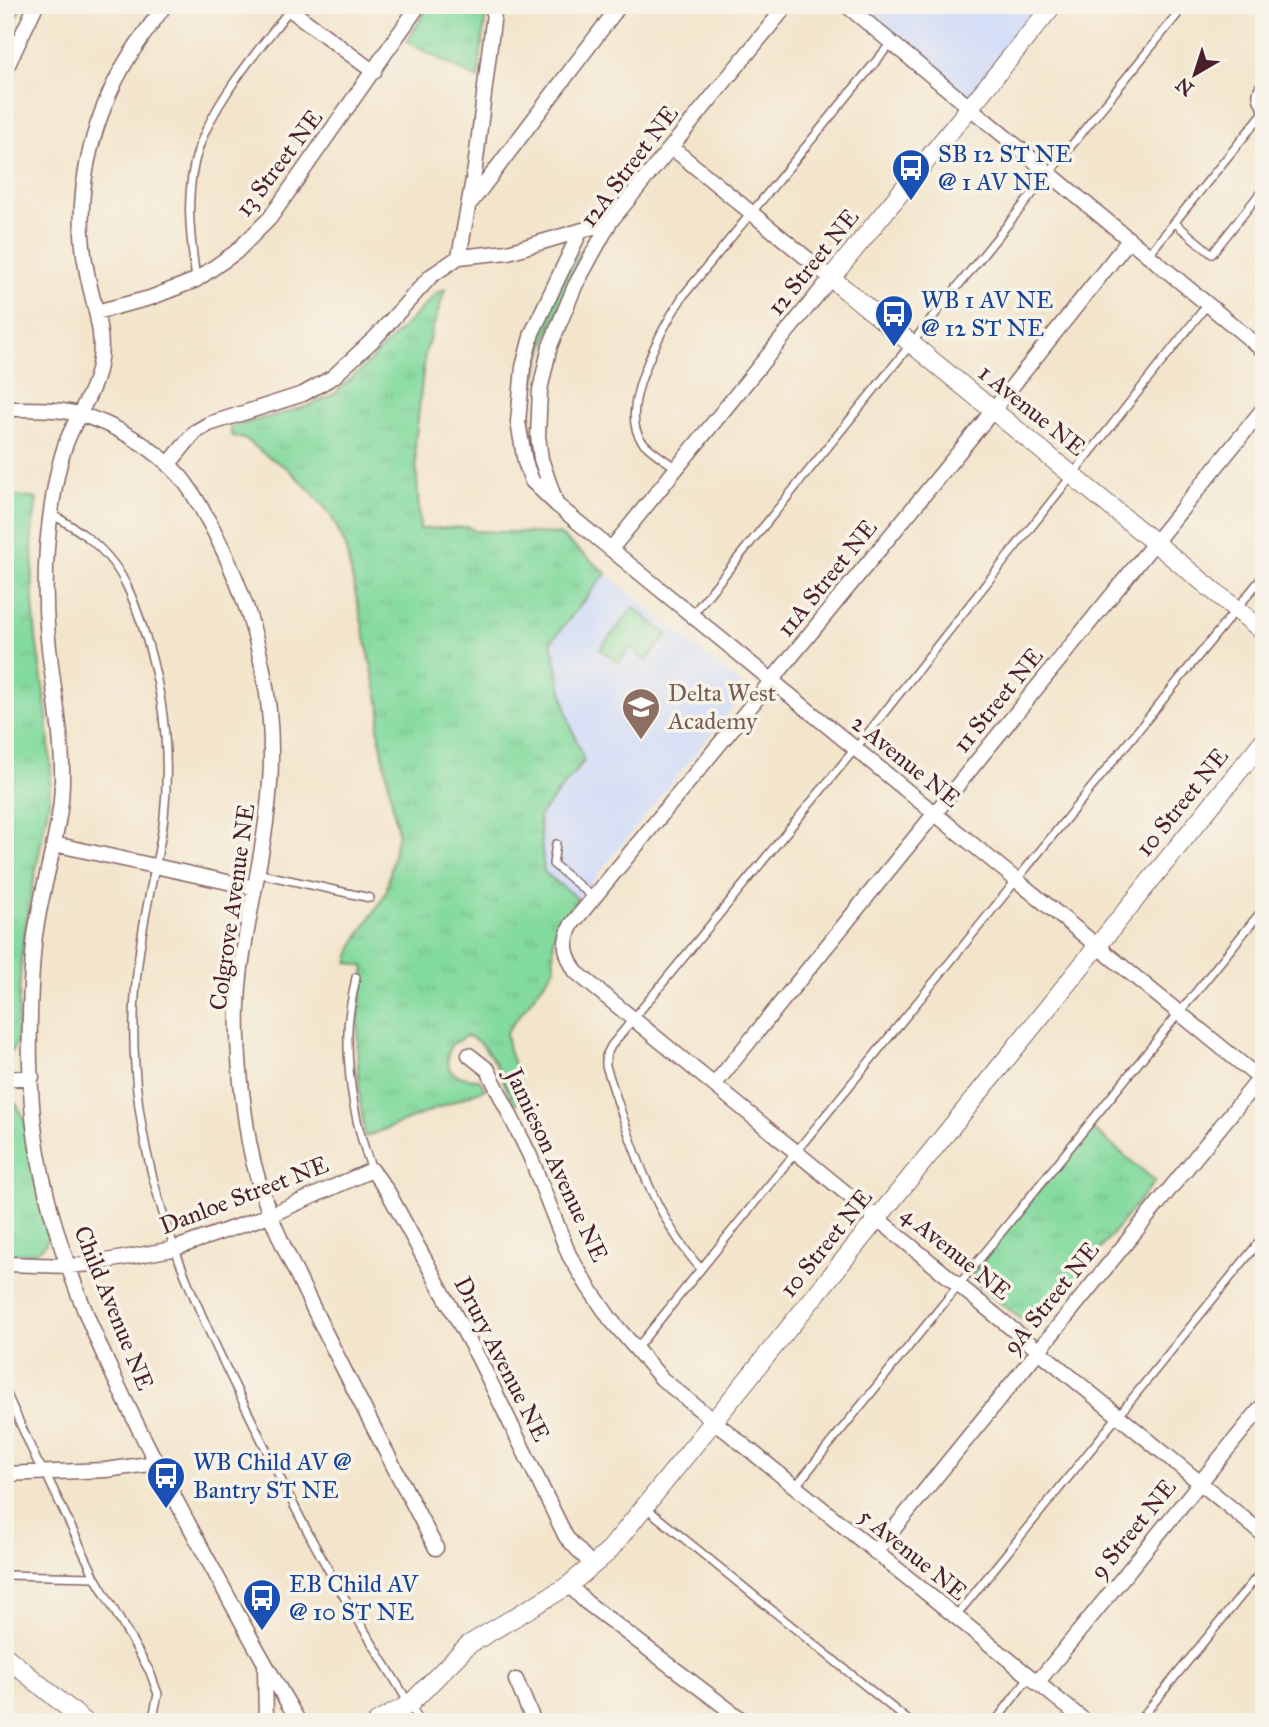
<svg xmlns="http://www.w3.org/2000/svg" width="1269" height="1727" viewBox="0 0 1269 1727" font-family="'IM FELL Great Primer',serif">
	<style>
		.built { fill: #cfdafa }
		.grass { fill: url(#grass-tufts); stroke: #667c64; stroke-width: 2 }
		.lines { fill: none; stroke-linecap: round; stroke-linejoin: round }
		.service-casing { stroke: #856463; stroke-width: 10 }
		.minor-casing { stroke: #856463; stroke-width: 17 }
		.tertiary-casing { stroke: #856463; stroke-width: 20 }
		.service { stroke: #fff; stroke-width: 7 }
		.minor { stroke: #fff; stroke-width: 14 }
		.tertiary { stroke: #fff; stroke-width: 18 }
		.labels { text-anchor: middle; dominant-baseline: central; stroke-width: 7; stroke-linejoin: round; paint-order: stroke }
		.transit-label { font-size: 24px; fill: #164399; stroke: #f7f3e8; text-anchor: start }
		.street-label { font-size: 24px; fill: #4a1f2b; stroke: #f7f3e8 }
		.education-label { font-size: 24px; fill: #785e54; stroke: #f7f3e8; text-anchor: start }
	</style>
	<defs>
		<pattern id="grass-tufts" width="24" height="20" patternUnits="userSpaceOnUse" patternTransform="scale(1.75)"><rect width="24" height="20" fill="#83da9e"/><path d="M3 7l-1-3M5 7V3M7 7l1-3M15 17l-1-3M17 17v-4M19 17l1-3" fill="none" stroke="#73bb88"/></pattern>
	</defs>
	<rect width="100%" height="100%" fill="#f7f3e8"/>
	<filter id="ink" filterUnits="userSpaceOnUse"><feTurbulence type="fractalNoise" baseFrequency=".0143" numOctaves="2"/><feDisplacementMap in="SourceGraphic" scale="14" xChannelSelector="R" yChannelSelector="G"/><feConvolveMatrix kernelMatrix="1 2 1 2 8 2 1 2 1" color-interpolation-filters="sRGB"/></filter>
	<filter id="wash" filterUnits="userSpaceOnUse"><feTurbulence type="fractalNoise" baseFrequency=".00686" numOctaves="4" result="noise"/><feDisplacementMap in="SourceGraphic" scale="28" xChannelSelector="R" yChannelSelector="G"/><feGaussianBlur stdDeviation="1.57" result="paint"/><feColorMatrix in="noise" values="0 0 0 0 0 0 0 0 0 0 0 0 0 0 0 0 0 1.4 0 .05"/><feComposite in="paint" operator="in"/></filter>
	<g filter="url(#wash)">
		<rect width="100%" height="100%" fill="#f3e5cc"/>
		<!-- built -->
		<path class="built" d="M846,5H1053L970,108Z
			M606,573L742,686L738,701L578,899L544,872L539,817L584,761L569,721L551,642Z"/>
		<!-- grass -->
		<path class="grass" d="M5,5H22L5,39Z
			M429,5H487L478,79L407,42Z
			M585,245L588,246L587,249C558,309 525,370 531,439C532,450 532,460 537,470H533C530,456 525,442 524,427C518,377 554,284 585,245Z
			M445,289L425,353L415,445L420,529L468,527L475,531L559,534L606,573L551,642L569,721L584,761L539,816L544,872L578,899C557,925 549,934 555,968L506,1033L509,1050L526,1098L514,1104C504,1084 490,1040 466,1036L451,1045C440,1071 456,1079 479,1079L485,1089L365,1137C355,1077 355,1027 365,967L348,962L355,942L386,893L398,833L378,728L381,710L345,545L331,515L311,491L287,468L264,454L247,440L231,435V427L306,407L333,395L363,368L437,293Z
			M5,494L37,499L32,533L33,602L36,638L47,716L51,772L49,801L28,911L21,959L17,1043L5,1061Z
			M634,607L667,635L646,661L630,647L619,663L600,649Z
			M5,1096L16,1104L24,1117L33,1172L48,1238C40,1258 24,1254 5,1253Z
			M1090,1127L1155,1181L1038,1326L1031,1327L969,1278Z"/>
	</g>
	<g filter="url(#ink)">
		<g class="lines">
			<defs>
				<path id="service" d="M1264,81C1254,90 1255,100 1264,110
					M1175,223L1212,254L1264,188
					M1148,255L1264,112
					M196,279C190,236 184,190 199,147C216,98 259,50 290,9
					M676,468C666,460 651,452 642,441C616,410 664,325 683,296L891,43
					M51,514C75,527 96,541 113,563C126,580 134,602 141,622C163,686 171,750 164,817C161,846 153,874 148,902C137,956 131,1011 135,1066C142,1187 190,1297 244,1404C271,1459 297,1515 328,1569C357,1621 390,1670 420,1722
					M692,615L1177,15L1165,5
					M556,844L553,864L593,897
					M257,873L370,898
					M356,977C353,995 348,1013 348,1031C347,1079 355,1125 372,1170
					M701,1269C651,1213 629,1136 606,1066V1056L611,1046L868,733L1207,305
					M636,1349L1264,575
					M5,1390L37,1461L46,1474L95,1577L150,1672L158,1694L154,1713L147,1722
					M795,1487L1264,908
					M645,1507L910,1722
					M5,1575L95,1577
					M955,1617L1264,1236
					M995,1722L1029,1677
					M1138,1722L1264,1568"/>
				<path id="minor" d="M165,5C151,25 136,44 124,65C90,125 73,199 86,267C91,300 106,332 99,365C94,395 73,420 64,449C54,480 50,515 47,547C45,578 45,608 48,638C53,695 66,743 61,801C56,849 39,896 34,944C29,996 28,1065 33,1117C47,1257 123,1400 188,1523C224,1590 260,1657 299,1722
					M284,5L374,72
					M846,5L1264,351
					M5,71L36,5
					M472,201L620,5
					M580,232L532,333L523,367L518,422L525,462L532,481L557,505L624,560L1264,1082
					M1129,240L982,424L572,924C562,943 565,954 576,972L1264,1535
					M459,257L475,168L495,5
					M96,312L150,298L196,280L236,252L270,218L419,5
					M5,409C30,409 55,408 78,414C115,424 155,448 180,476C193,491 202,510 212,527C248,597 271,672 271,751C272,827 249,901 240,976C234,1031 240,1088 249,1142C261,1208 294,1268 323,1328C360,1402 398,1475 436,1548
					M168,465L195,432L209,424L303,394L333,377L375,338L431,276L459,257L508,252L610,222
					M555,500L541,459L538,436L540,390L550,346L575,286L610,222L787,5
					M611,549L831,278L671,147
					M54,844L255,888
					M469,1055L488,1070L530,1156L569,1255L589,1288L611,1320L662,1379L1086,1722
					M5,1079L32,1077
					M714,1085L1264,408
					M5,1264L69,1266L90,1264L173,1249L270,1215L372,1170L388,1192L479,1359L566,1537L593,1566
					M5,1474L106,1470L156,1463
					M875,1552L1264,1073
					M569,1585L586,1602L745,1722
					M265,1667L266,1722
					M516,1680L534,1722
					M1037,1683L1264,1404"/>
				<path id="tertiary" d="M1053,5L831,278L1264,632
					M5,1656L85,1722
					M377,1722L410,1704L468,1645L569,1585L607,1553L1264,740"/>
			</defs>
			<!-- service casing -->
			<use href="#service" class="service-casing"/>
			<!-- minor casing -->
			<use href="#minor" class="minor-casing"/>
			<!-- tertiary casing -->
			<use href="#tertiary" class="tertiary-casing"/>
			<!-- service -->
			<use href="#service" class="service"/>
			<!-- minor -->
			<use href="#minor" class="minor"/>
			<!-- tertiary -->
			<use href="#tertiary" class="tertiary"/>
		</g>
	</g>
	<!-- icons -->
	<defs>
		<symbol id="bus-pin" viewBox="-11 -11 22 30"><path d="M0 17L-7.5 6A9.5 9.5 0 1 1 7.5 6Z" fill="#1a4fb4" stroke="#f7f3e8"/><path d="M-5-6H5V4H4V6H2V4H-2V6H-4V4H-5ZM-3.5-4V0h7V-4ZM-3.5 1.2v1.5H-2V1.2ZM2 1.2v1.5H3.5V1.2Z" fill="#fff"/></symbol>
		<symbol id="school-pin" viewBox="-11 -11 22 30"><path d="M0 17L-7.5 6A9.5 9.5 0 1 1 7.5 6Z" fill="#8d6e63" stroke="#f7f3e8"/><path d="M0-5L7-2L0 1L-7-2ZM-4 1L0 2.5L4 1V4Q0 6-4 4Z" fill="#fff"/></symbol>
	</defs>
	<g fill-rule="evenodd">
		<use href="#bus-pin" x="889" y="146" width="44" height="60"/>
		<use href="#bus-pin" x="872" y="292" width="44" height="60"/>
		<use href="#school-pin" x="619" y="685" width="44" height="60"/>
		<use href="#bus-pin" x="144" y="1454" width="44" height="60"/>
		<use href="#bus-pin" x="240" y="1576" width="44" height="60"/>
	</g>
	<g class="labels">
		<!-- transit labels -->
		<g class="transit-label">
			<text x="938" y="154">SB 12 ST NE<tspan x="938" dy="28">@ 1 AV NE</tspan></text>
			<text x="921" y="300">WB 1 AV NE<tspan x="921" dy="28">@ 12 ST NE</tspan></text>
			<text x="193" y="1462">WB Child AV @<tspan x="193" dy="28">Bantry ST NE</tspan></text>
			<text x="289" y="1584">EB Child AV<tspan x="289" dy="28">@ 10 ST NE</tspan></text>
		</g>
		<!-- street labels -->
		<g class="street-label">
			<text transform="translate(279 163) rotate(-53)">13 Street NE</text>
			<text transform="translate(629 166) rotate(-53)">12A Street NE</text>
			<text transform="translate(813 262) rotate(-51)">12 Street NE</text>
			<text transform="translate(1032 410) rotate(39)">1 Avenue NE</text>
			<text transform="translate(827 578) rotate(-51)">11A Street NE</text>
			<text transform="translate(998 700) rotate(-51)">11 Street NE</text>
			<text transform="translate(906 761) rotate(39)">2 Avenue NE</text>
			<text transform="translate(1182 802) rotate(-51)">10 Street NE</text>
			<text transform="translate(232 907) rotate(-82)">Colgrove Avenue NE</text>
			<text transform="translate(557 1165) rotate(65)">Jamieson Avenue NE</text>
			<text transform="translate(244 1195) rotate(-21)">Danloe Street NE</text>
			<text transform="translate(826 1243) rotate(-51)">10 Street NE</text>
			<text transform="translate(956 1253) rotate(39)">4 Avenue NE</text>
			<text transform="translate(1051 1298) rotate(-51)">9A Street NE</text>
			<text transform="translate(114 1308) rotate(68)">Child Avenue NE</text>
			<text transform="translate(502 1359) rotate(63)">Drury Avenue NE</text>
			<text transform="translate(1133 1529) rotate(-51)">9 Street NE</text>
			<text transform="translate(913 1554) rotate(39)">5 Avenue NE</text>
		</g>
		<!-- education labels -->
		<g class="education-label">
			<text x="668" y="693">Delta West<tspan x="668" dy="28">Academy</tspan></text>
		</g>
	</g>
	<!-- margin -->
	<rect width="1269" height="1727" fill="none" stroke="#f7f3e8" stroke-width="28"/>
	<!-- north arrow -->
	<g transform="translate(1195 74) rotate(219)" stroke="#f7f3e8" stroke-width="5" paint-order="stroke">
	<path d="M0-5L12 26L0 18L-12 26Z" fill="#4a1f2b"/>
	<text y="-10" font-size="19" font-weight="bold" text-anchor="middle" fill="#4a1f2b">N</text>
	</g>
</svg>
